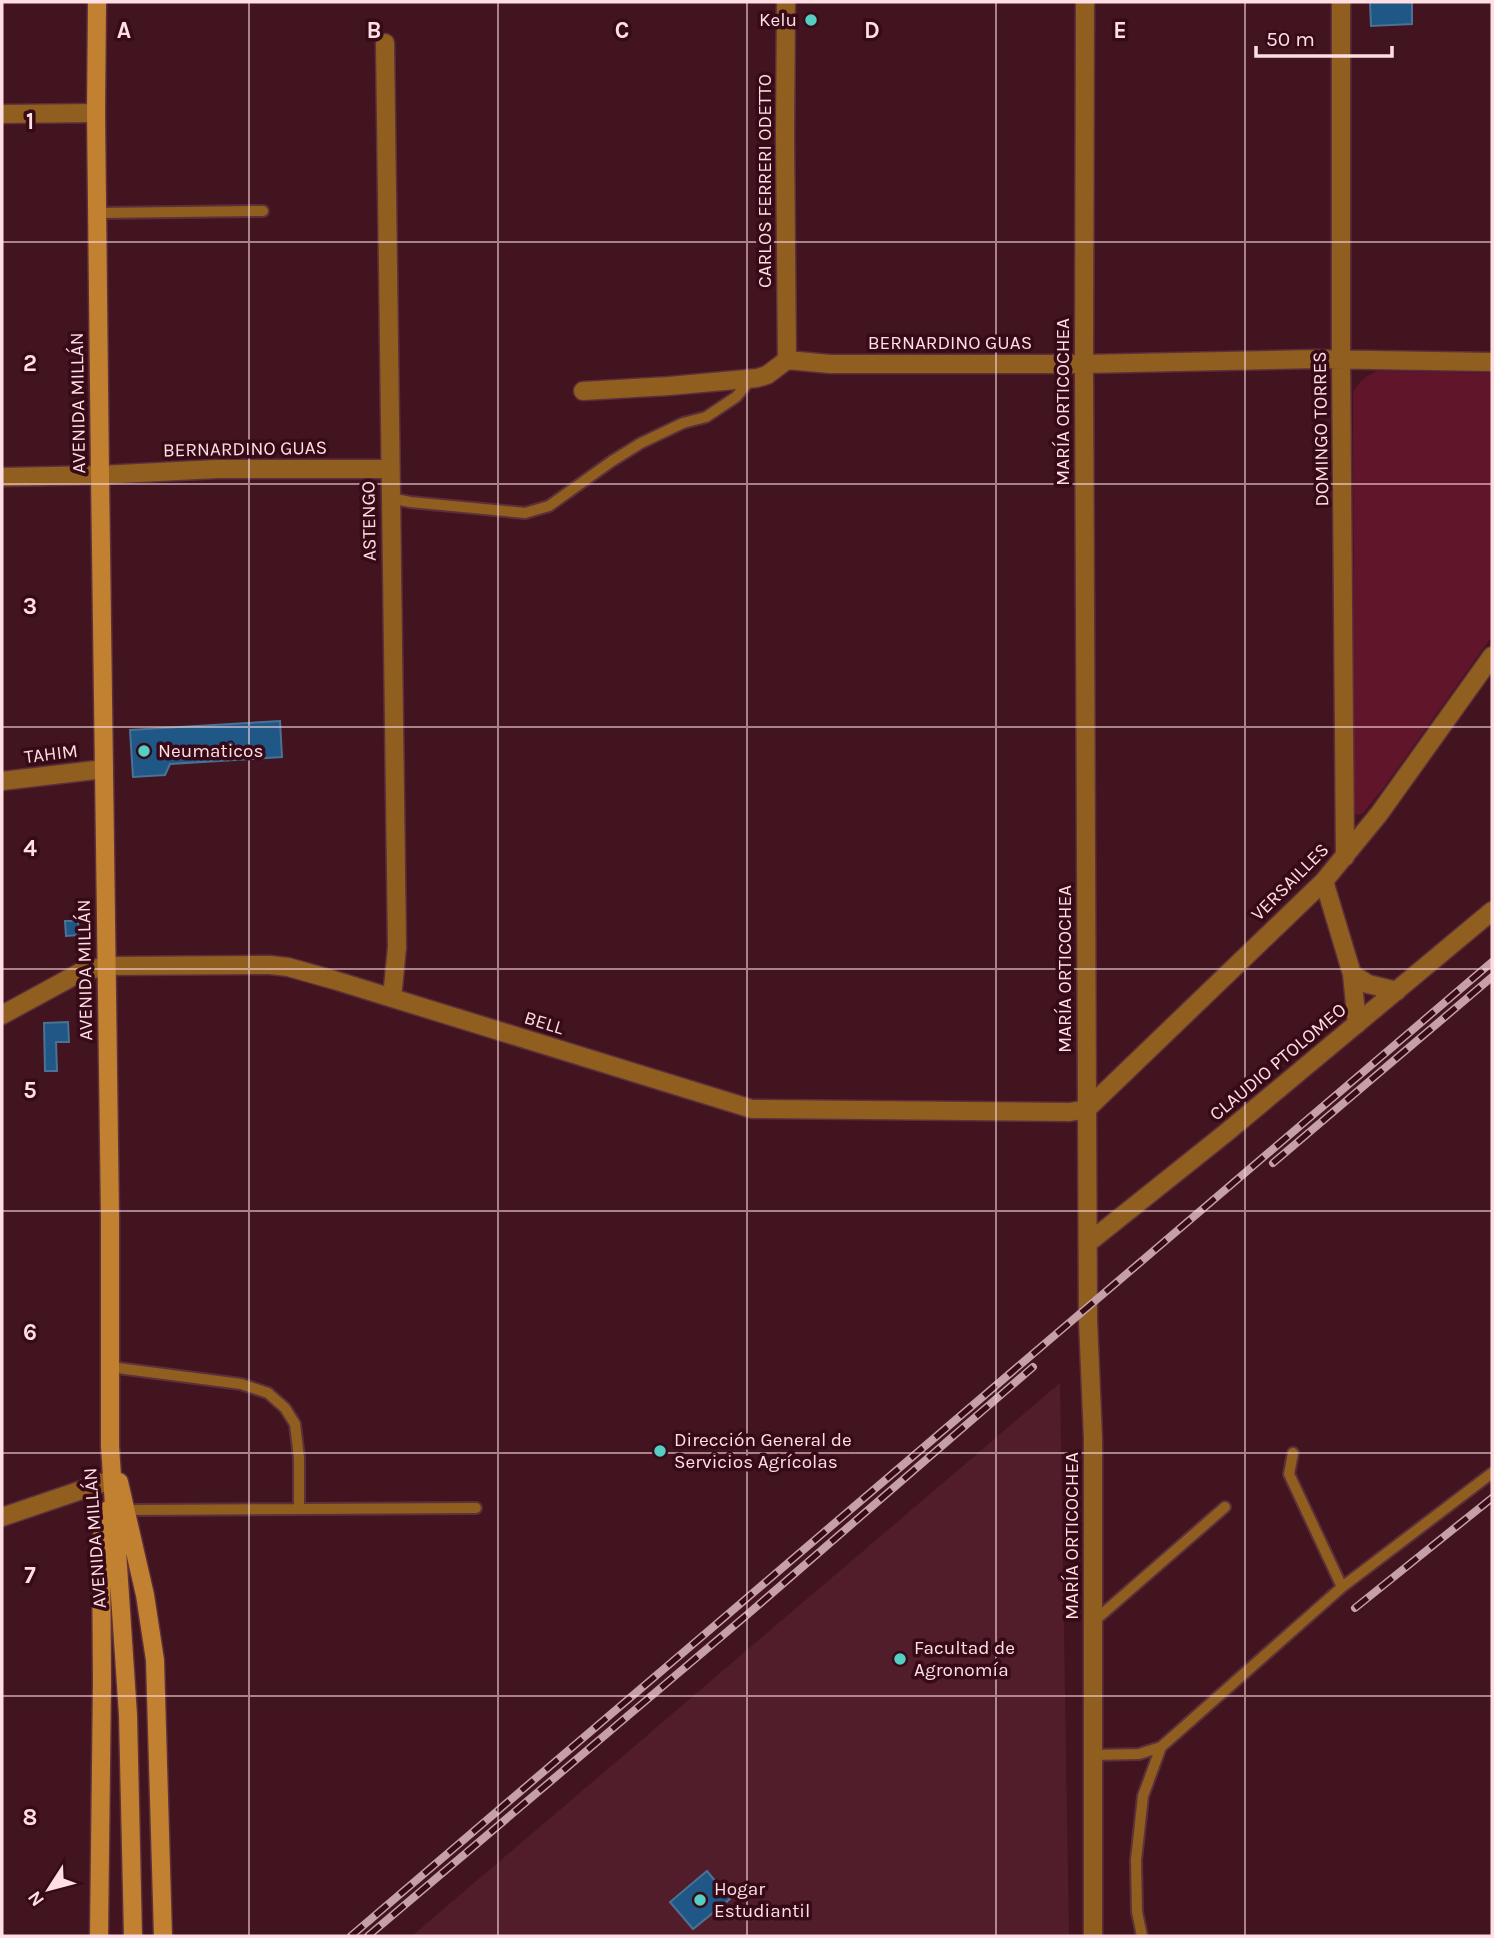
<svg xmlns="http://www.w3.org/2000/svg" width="1494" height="1938" viewBox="0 0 1494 1938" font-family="Karla,sans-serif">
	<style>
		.built { fill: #521d2a }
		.green { fill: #60152b }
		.building { fill: #1f5787; stroke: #4b7194; stroke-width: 2 }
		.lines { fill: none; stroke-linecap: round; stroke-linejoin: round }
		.service-casing { stroke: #5c303b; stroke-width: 14 }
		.minor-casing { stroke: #5c303b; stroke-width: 21 }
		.secondary-casing { stroke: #5c303b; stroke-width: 21 }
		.service { stroke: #905e1e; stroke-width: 10 }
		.minor { stroke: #905e1e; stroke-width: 18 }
		.secondary { stroke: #c18131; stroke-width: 18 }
		.rail-casing { stroke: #c5a1a7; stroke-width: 8 }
		.rail { stroke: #360a16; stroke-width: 5; stroke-dasharray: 16; stroke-linecap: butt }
		.grid { fill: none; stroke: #ffdfe4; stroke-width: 2; stroke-opacity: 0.55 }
		.poi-dot { fill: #55cec4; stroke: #360a16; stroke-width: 2.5 }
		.labels { text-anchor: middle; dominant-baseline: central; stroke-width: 7; stroke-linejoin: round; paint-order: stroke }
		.poi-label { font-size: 19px; fill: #ffdfe4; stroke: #360a16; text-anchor: start }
		.street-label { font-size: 19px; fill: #ffdfe4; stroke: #360a16 }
		.grid-label { font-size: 23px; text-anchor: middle; font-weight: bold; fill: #ffdfe4; stroke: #360a16; stroke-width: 7; stroke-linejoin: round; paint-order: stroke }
	</style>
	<rect width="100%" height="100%" fill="#42141f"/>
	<!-- built -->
	<path class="built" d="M1060,1383L1069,1936H412Z"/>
	<!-- green -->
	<path class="green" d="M1377,371L1492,373V636L1384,787L1363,813L1358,815L1353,813L1350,805L1354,716L1353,393C1359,381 1366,376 1377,371Z"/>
	<!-- building -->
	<path class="building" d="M1370,2H1412V24L1371,26Z
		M280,721L282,757L170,764L165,775L133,777L130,730Z
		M65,921H78L79,935L66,936Z
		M68,1022L69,1042H56L57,1071H45L44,1023Z
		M707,1871L730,1899L693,1929L670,1902Z"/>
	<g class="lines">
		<defs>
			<path id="service" d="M98,213L263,211
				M390,498L410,502L525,513L549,506L612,461L641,443L683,423L706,417L736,397L751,379
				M110,1367L241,1384L268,1393L285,1408L295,1424L299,1458V1509
				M1293,1453L1289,1474L1342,1587
				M127,1510L476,1508
				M1093,1622L1225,1507
				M1093,1755L1139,1754L1161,1747L1342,1587L1492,1473
				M1142,1936L1137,1912L1136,1860L1143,1796L1161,1747"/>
			<path id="minor" d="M786,2L785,136L787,360
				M1085,2L1084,364L1087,1109L1088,1320L1093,1439V1936
				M1341,2V360L1345,857
				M385,43L397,947L392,998
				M2,114L96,113
				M583,391L669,386L757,378L767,375L787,360L830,364H1084L1315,359L1492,362
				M2,477L100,475L217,469H390
				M2,781L104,769
				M1324,881L1352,974L1357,1024
				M1352,974L1368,984L1397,991
				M2,1015L81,972L106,966L270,965L288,967L334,980L752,1109L1070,1112L1087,1109L1324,881L1379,814L1492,656
				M1088,1243L1227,1132L1492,911
				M2,1517L111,1480"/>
			<path id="secondary" d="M97,2L96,113L100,475L110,1217V1446L128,1715L133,1936
				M119,1482L145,1595L155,1660L163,1936
				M99,1936L102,1682L101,1542L108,1510"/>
		</defs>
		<!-- service casing -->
		<use href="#service" class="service-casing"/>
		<!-- minor casing -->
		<use href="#minor" class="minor-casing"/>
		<!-- secondary casing -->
		<use href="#secondary" class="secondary-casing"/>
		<!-- service -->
		<use href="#service" class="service"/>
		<!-- minor -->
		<use href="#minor" class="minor"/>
		<!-- secondary -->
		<use href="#secondary" class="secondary"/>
		<defs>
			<path id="rail" d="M1273,1163L1492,977
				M1355,1608L1492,1498
				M351,1936L1492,962
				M368,1936L748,1614L1033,1367"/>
		</defs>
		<!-- rail casing -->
		<use href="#rail" class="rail-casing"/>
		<!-- rail -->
		<use href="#rail" class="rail"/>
	</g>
	<!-- grid -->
	<path class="grid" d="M249,2V1936M498,2V1936M747,2V1936M996,2V1936M1245,2V1936M2,242H1492M2,484H1492M2,727H1492M2,969H1492M2,1211H1492M2,1453H1492M2,1696H1492"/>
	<!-- markers -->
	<g class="poi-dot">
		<circle cx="811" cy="20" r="7"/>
		<circle cx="144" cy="751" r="7"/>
		<circle cx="660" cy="1451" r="7"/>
		<circle cx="900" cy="1659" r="7"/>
		<circle cx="700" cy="1900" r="7"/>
	</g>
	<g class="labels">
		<!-- poi labels -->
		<g class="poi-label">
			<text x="797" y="20" text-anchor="end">Kelu</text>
			<text x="158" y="751">Neumaticos</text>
			<text x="674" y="1440">Dirección General de<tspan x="674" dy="22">Servicios Agrícolas</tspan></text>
			<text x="914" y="1648">Facultad de<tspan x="914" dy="22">Agronomía</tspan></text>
			<text x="714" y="1889">Hogar<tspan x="714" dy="22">Estudiantil</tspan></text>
		</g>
		<!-- street labels -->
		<g class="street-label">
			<text transform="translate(765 181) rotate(-90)">CARLOS FERRERI ODETTO</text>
			<text x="950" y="343">BERNARDINO GUAS</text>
			<text transform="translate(1063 402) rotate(-90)">MARÍA ORTICOCHEA</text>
			<text transform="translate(78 403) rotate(-91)">AVENIDA MILLÁN</text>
			<text transform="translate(1321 429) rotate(-91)">DOMINGO TORRES</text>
			<text transform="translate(245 449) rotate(-1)">BERNARDINO GUAS</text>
			<text transform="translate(369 521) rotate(-91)">ASTENGO</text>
			<text transform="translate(51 754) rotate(-7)">TAHIM</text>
			<text transform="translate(1290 882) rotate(-45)">VERSAILLES</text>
			<text transform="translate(1065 969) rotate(-90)">MARÍA ORTICOCHEA</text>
			<text transform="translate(85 970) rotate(-91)">AVENIDA MILLÁN</text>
			<text transform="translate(544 1023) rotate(17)">BELL</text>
			<text transform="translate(1278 1062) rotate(-40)">CLAUDIO PTOLOMEO</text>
			<text transform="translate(1072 1536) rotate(-90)">MARÍA ORTICOCHEA</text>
			<text transform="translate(95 1538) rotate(-94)">AVENIDA MILLÁN</text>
		</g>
	</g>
	<g class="grid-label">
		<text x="124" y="38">A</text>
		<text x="374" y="38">B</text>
		<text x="622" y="38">C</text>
		<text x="872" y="38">D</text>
		<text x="1120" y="38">E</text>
		<text x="30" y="129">1</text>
		<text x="30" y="371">2</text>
		<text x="30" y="614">3</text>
		<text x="30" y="856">4</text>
		<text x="30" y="1098">5</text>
		<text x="30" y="1340">6</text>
		<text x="30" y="1583">7</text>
		<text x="30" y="1825">8</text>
	</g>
	<!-- border -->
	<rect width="1494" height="1938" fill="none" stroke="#ffdfe4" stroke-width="7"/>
	<!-- north arrow -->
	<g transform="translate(49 1889) rotate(234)" stroke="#360a16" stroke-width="5" paint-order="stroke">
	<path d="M0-5L12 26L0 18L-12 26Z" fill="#ffdfe4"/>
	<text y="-10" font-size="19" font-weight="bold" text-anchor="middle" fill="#ffdfe4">N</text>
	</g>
	<!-- scale -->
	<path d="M1256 46v10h136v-10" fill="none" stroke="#ffdfe4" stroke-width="3.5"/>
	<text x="1266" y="46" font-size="21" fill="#ffdfe4" stroke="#360a16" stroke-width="5" paint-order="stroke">50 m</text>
</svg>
